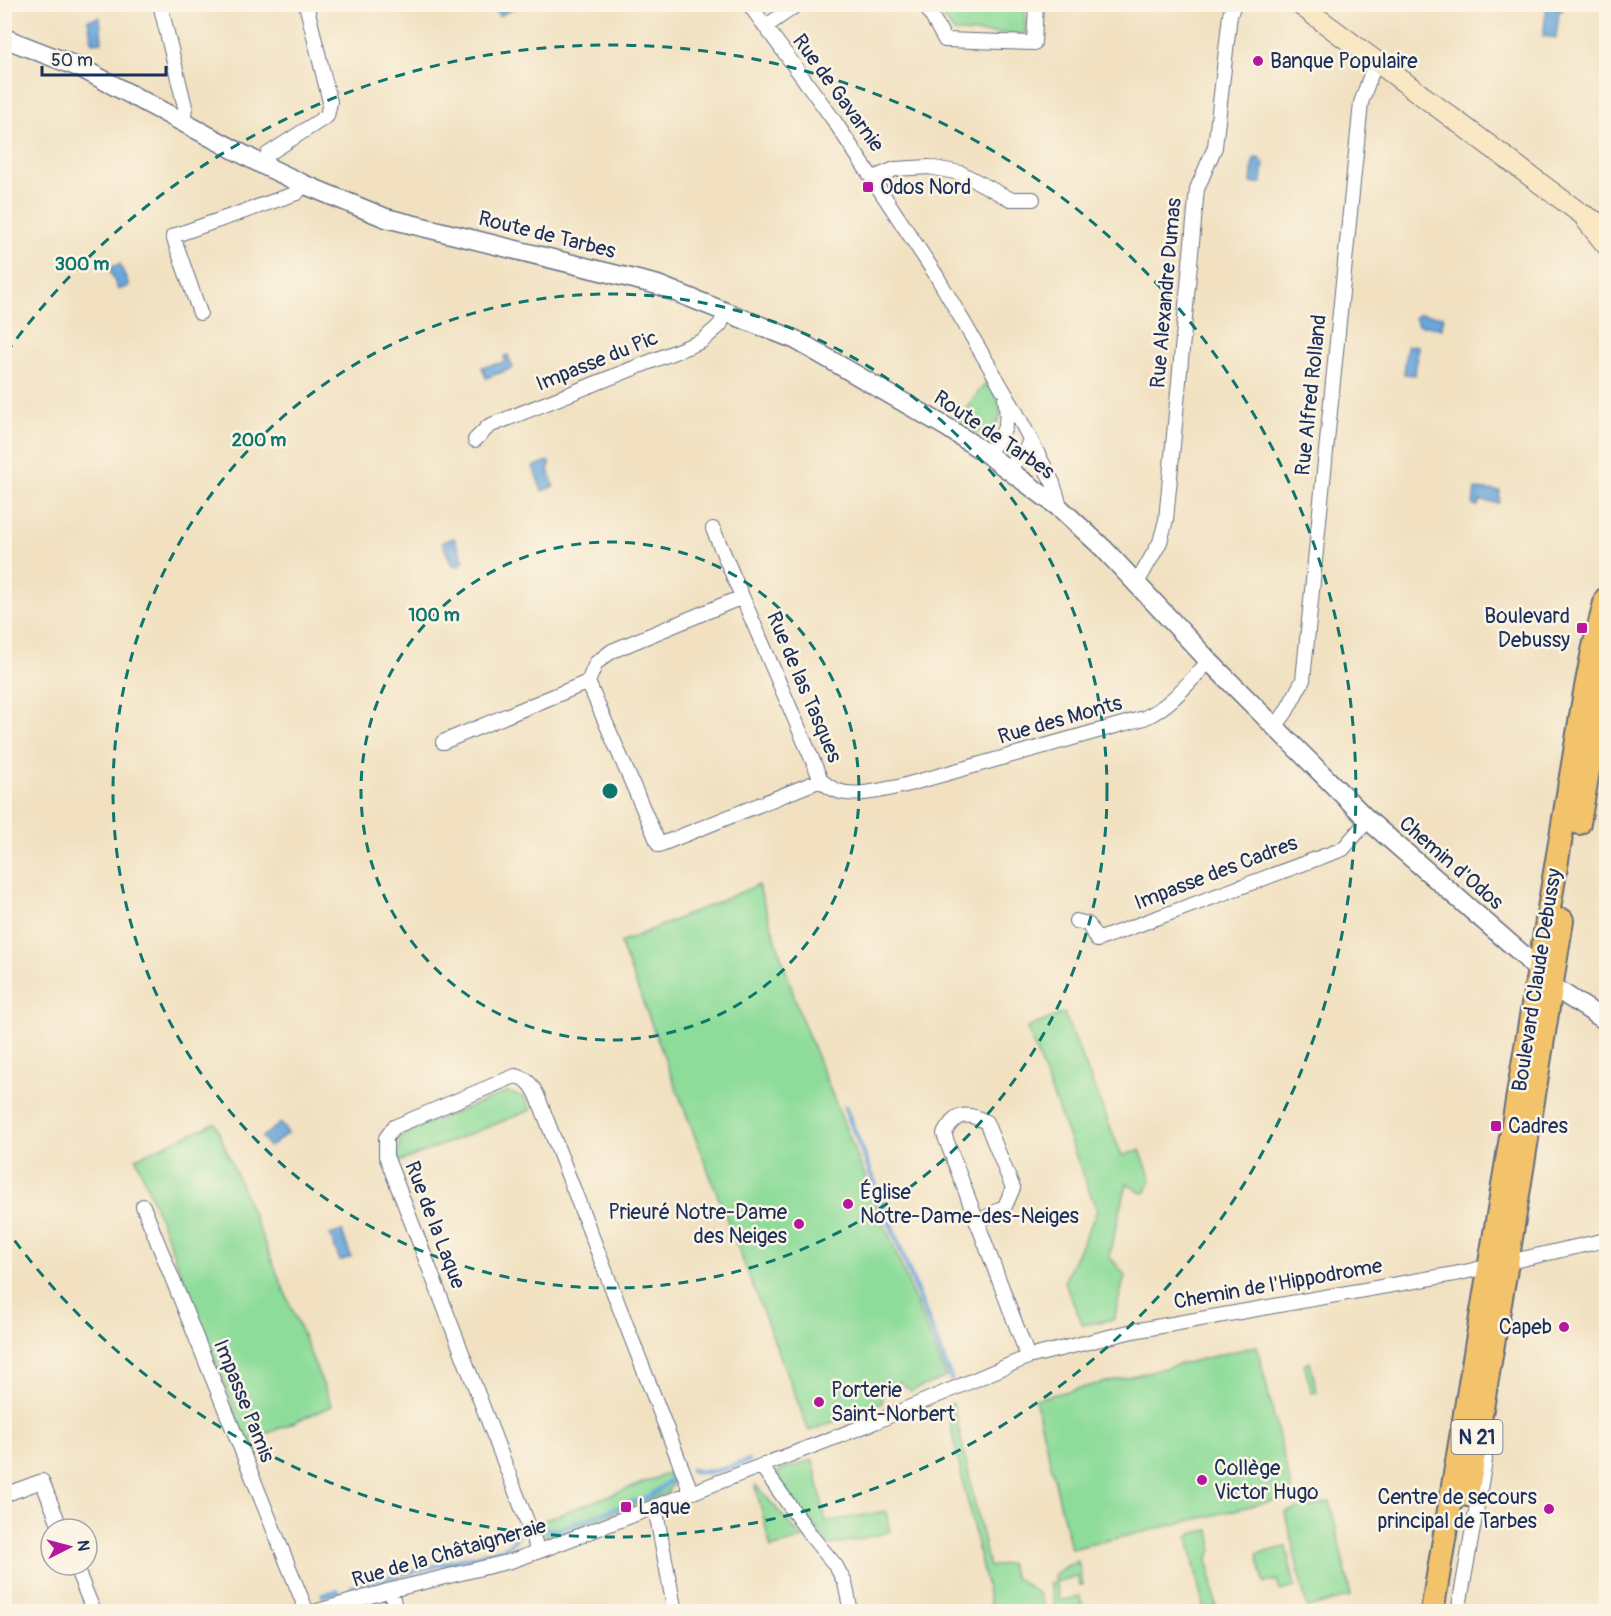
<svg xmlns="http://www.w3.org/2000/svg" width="1611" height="1616" viewBox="0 0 1611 1616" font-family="Pangolin,sans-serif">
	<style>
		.green { fill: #8edc9a; stroke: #54867c; stroke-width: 1.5 }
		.water { fill: #69a6da; stroke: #426a9c; stroke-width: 1.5 }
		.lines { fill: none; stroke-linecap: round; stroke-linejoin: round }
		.stream { stroke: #69a6da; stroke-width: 5 }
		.minor-casing { stroke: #666d81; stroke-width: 16 }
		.tertiary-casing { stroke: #666d81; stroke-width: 21 }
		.secondary-casing { stroke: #666d81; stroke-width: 22 }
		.primary-casing { stroke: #666d81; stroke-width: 26 }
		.minor { stroke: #fff; stroke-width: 14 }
		.tertiary { stroke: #fff; stroke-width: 18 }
		.secondary { stroke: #fae7c3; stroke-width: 20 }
		.primary { stroke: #f2c36a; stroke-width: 22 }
		.ring { fill: none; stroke: #0f766e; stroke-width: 3; stroke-dasharray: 10 8 }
		.poi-dot { fill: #b5179e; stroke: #fcf5e5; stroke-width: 2 }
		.labels { text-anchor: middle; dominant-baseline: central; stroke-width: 5; stroke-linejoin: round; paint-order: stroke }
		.shield { fill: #fcf5e5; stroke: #5e6a86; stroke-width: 1.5 }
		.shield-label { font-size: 20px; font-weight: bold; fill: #1b2f5e }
		.poi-label { font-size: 21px; fill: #1b2f5e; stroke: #fcf5e5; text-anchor: start }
		.street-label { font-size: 21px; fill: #1b2f5e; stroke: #fcf5e5 }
		.centre { fill: #0f766e; stroke: #fcf5e5; stroke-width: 3 }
		.ring-label { font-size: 18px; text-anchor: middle; font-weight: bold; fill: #0f766e; stroke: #fcf5e5; stroke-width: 5; stroke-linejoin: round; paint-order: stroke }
	</style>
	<rect width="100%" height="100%" fill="#fcf5e5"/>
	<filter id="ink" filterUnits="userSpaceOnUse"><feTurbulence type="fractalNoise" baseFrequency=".0167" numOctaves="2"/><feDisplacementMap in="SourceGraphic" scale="12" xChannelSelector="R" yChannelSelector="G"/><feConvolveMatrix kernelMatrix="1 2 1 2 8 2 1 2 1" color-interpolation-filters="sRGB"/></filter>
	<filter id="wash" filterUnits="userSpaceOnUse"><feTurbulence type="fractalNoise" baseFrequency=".008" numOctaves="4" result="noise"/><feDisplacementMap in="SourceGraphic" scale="24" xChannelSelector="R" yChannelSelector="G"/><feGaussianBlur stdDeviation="1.35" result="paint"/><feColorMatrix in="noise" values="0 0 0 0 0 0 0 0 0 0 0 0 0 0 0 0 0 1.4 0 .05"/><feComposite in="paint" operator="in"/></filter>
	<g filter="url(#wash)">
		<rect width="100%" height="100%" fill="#f1e1c1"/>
		<!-- green -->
		<path class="green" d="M935,5H1025V34L954,32Z
			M987,381C992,389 998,396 1000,406C1004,422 989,437 972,432C966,431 961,426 955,423Z
			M758,885L801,1017L946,1377L911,1391L900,1382L883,1389L882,1403L809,1431L620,943Z
			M1064,1013L1122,1156L1140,1150L1151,1179L1146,1192L1141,1193L1127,1183L1109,1256L1125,1275L1114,1319L1083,1325L1064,1282L1097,1211L1027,1028Z
			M507,1092L524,1097L531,1110L399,1162L398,1154L401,1136L411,1130Z
			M215,1123L332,1406L247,1442L136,1158Z
			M1257,1346L1293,1496L1071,1549L1035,1399Z
			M1310,1362L1317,1392L1312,1393L1304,1364Z
			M953,1403L989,1567L1009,1563L1014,1576L1039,1594L1046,1611H992L946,1406Z
			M813,1460L826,1522L886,1511L890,1532L829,1546L777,1477L780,1470Z
			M669,1473L673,1483L667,1493L553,1537L541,1533L537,1523Z
			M755,1484L803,1539L771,1548Z
			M1330,1502L1351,1596L1307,1608L1285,1512Z
			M1209,1530L1212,1539V1550L1208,1559L1216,1607L1204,1610L1188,1537L1191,1534Z
			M1286,1547L1295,1587L1280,1591L1277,1580L1264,1583L1257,1554Z
			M1078,1561L1083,1585H1080L1077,1576L1055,1582L1060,1601L1080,1596L1084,1611H1056L1049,1583L1055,1582L1054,1576L1065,1567Z"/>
		<!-- water -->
		<path class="water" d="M500,5H516L517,7L499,16L494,8Z
			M1547,6L1562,8V11H1559L1556,38L1543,36Z
			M100,17L102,42L92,43L88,20Z
			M1255,158L1261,159V162L1264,163L1262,183H1251L1253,161Z
			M120,264L129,286L118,290L109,268Z
			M1419,314L1443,316L1442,328L1418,325L1415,317Z
			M1407,346H1418L1415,375L1404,374Z
			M508,355L513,368L486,378L482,367L505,362L504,356Z
			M548,461L550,465L548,470L554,486L542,491L533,467Z
			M1475,489L1500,491L1499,503L1479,501L1478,506L1473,505Z
			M454,538L464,560L460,566L452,565L442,542Z
			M281,1123L288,1133L269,1147L262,1137Z
			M342,1231L351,1257L340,1261L330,1235Z"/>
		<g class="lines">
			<!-- stream -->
			<path class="stream" d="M845,1107L951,1379
				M691,1470C711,1476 729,1467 748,1461
				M542,1529L557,1530L652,1495L672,1479
				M352,1587L503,1549L511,1544L518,1536
				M323,1595L338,1591
				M269,1612L273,1610"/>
		</g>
	</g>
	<g filter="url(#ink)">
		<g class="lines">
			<defs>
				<path id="minor" d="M160,4L185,107L183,124
					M749,4L833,119L936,275L1016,412L1053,483L1061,509
					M925,4L945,40L1034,43L1036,4
					M765,27L798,4
					M263,165L268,154L327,116L330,102L306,4
					M873,178L895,169L929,167L961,173L1010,199H1033
					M200,313L173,236L297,193L303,184
					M475,440L489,426L702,341L720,325L726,312
					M987,454C1004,433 1010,427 1005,399
					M1004,466C1020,462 1025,454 1030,439
					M713,529L821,780C842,803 876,791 902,786L1144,718C1170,707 1190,681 1209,661
					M1137,583L1160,542L1166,520L1197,189L1215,147L1230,15L1234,4
					M588,682L659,845L821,780
					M1275,727L1286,712L1303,680L1361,103L1370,77L1377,62
					M443,742L588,682L596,663L612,651L742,597
					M1076,921L1088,924L1097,940L1343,849L1368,820
					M143,1206L307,1612
					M977,1223L1005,1206L1013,1188L986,1122C966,1111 955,1113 944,1134L1028,1357
					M762,1467L812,1537L836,1566L845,1583L851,1612
					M4,1495L42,1481L61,1529
					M655,1507L675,1612
					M537,1552L535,1542L386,1156V1138L394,1127L515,1076C527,1078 532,1085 537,1095L688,1484V1493
					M75,1565L94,1612
					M391,1590L396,1612
					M314,1612L391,1590L511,1561L537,1552L875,1422L1028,1357L1133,1331L1460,1273L1606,1240
					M1458,1612L1485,1461L1483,1439"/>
				<path id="tertiary" d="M4,38L81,68L263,165L303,184L386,218L658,285L796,340L948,428L987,454L1061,509L1104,549L1209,661L1368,820L1521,953L1552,986L1606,1021"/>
				<path id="secondary" d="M1299,4L1580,213L1606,227
					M1586,220L1606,245"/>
				<path id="primary" d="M1579,823L1601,697L1606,675
					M1467,1495L1507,1263L1562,920
					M1432,1612L1584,698L1593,651L1606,599"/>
			</defs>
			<!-- minor casing -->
			<use href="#minor" class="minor-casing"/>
			<!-- tertiary casing -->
			<use href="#tertiary" class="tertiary-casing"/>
			<!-- secondary casing -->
			<use href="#secondary" class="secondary-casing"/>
			<!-- primary casing -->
			<use href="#primary" class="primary-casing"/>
			<!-- minor -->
			<use href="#minor" class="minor"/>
			<!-- tertiary -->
			<use href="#tertiary" class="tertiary"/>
			<!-- secondary -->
			<use href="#secondary" class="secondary"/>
			<!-- primary -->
			<use href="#primary" class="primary"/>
		</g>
	</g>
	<!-- distance rings -->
	<g class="ring">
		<circle cx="610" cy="791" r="249"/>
		<circle cx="610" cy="791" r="497"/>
		<path d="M6 353A746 746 0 1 1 6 1229"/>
	</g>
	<!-- markers -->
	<g class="poi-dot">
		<circle cx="1258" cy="61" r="6"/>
		<rect x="862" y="181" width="12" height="12" rx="3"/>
		<rect x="1576" y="622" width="12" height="12" rx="3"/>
		<rect x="1490" y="1120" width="12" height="12" rx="3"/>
		<circle cx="848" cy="1204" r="6"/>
		<circle cx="799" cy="1224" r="6"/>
		<circle cx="1564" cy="1327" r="6"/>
		<circle cx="819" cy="1402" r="6"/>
		<circle cx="1202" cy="1480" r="6"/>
		<rect x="620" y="1501" width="12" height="12" rx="3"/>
		<circle cx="1549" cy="1509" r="6"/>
	</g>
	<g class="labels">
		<!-- shield labels -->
		<rect class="shield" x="1451.5" y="1420" width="51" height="34" rx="4.5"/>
		<g class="shield-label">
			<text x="1477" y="1437">N 21</text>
		</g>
		<!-- poi labels -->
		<g class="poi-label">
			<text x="1270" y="61">Banque Populaire</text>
			<text x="880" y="187">Odos Nord</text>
			<text x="1570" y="616" text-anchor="end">Boulevard<tspan x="1570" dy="24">Debussy</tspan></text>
			<text x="1508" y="1126">Cadres</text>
			<text x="860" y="1192">Église<tspan x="860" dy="24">Notre-Dame-des-Neiges</tspan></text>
			<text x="787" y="1212" text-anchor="end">Prieuré Notre-Dame<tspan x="787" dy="24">des Neiges</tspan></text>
			<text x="1552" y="1327" text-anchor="end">Capeb</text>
			<text x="831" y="1390">Porterie<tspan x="831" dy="24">Saint-Norbert</tspan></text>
			<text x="1214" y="1468">Collège<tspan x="1214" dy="24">Victor Hugo</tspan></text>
			<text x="1537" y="1497" text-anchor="end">Centre de secours<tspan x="1537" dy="24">principal de Tarbes</tspan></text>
			<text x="638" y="1507">Laque</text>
		</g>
		<!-- street labels -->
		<g class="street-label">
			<text transform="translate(838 93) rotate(54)">Rue de Gavarnie</text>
			<text transform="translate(547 235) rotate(14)">Route de Tarbes</text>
			<text transform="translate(1166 293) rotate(-85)">Rue Alexandre Dumas</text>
			<text transform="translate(597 361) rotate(-22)">Impasse du Pic</text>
			<text transform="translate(1311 395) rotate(-84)">Rue Alfred Rolland</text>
			<text transform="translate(994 435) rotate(34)">Route de Tarbes</text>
			<text transform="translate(804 687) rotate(67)">Rue de las Tasques</text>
			<text transform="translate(1060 720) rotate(-16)">Rue des Monts</text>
			<text transform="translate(1451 863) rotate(41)">Chemin d'Odos</text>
			<text transform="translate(1216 873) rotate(-21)">Impasse des Cadres</text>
			<text transform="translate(1537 980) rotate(-81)">Boulevard Claude Debussy</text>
			<text transform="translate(435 1225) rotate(69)">Rue de la Laque</text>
			<text transform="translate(1278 1284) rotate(-10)">Chemin de l'Hippodrome</text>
			<text transform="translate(244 1401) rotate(68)">Impasse Pamis</text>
			<text transform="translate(449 1553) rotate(-16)">Rue de la Châtaigneraie</text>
		</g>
	</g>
	<circle cx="610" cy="791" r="9" class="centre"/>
	<g class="ring-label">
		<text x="82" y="270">300 m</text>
		<text x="259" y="446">200 m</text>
		<text x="434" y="621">100 m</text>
	</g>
	<!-- margin -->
	<rect width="1611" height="1616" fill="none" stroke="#fcf5e5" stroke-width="24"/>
	<!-- north arrow -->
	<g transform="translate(69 1547) rotate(84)"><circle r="28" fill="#fcf5e5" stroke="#a2a6af" stroke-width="1.5"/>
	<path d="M0-4.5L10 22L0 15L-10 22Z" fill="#b5179e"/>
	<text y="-9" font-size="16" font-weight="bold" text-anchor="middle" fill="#1b2f5e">N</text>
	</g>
	<!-- scale -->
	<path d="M42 66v9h124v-9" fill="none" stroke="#1b2f5e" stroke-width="3"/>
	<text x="51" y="66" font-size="18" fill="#1b2f5e" stroke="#fcf5e5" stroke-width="4.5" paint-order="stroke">50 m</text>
</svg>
